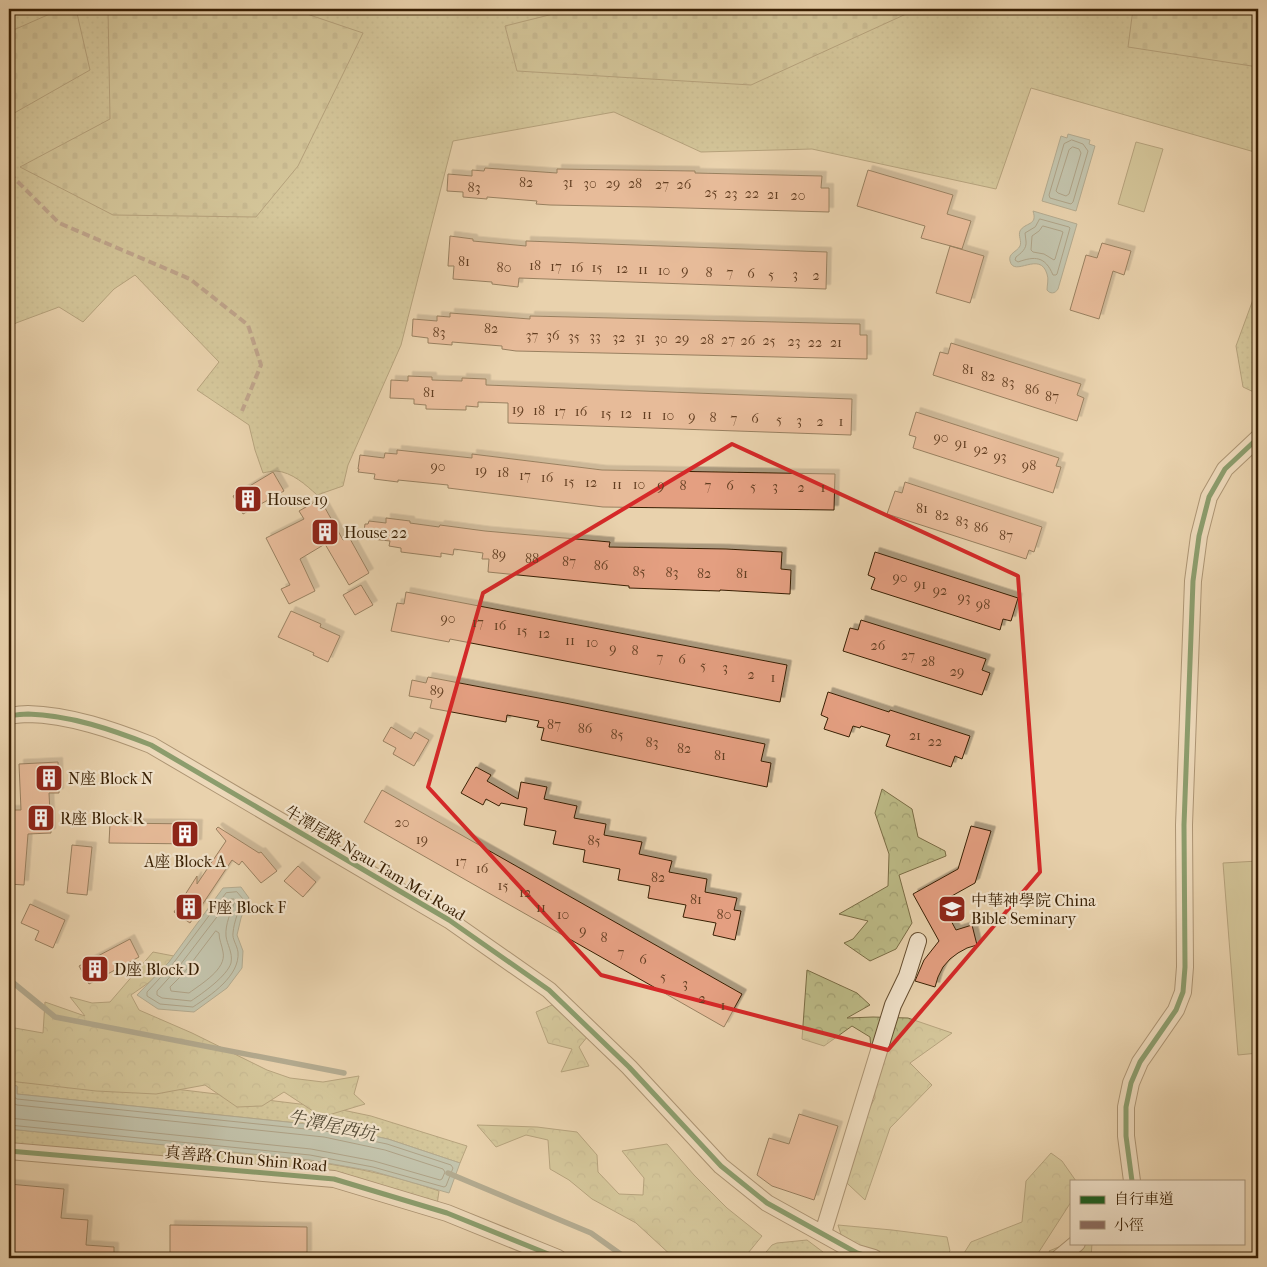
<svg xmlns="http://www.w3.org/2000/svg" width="1267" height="1267" viewBox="0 0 1267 1267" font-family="'IM FELL French Canon','Noto Serif TC',serif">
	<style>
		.grass { fill: url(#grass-dots); stroke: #7a6c44 }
		.forest { fill: url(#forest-crowns); stroke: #7a6c44 }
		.cemetery { fill: url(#cemetery-stones); stroke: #7a6c44 }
		.park { fill: #bcba86; stroke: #7a6c44 }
		.water { fill: #98b6af; stroke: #727a6a }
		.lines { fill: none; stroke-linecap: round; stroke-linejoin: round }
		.shore { stroke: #686a59; stroke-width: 1 }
		.stream { stroke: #727a6a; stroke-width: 5.5 }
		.building { fill: #e49f81; stroke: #381f03; filter: url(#shadow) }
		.minor-casing { stroke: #644c2e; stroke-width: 18 }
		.minor { stroke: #f1e2ca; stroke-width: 16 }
		.quiet { stroke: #8d6e63; stroke-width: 4; stroke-dasharray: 8 4; stroke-linecap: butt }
		.cycleway-casing { stroke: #f1e2ca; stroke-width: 8 }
		.cycleway { stroke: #1b5e20; stroke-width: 5 }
		.marked { fill: none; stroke: #d62828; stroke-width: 4; stroke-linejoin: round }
		.labels { text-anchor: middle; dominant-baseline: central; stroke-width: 4.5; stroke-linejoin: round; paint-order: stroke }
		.number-label { font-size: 14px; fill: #633f22 }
		.poi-label { font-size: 16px; fill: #381f03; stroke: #f1e2ca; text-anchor: start }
		.street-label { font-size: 16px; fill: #381f03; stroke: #f1e2ca }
		.water-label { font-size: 18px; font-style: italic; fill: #554c37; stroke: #f1e2ca }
	</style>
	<defs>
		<pattern id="grass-dots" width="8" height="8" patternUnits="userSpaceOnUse" patternTransform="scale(1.25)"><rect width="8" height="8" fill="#bcba86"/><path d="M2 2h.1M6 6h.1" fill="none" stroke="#a29f72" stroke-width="1.8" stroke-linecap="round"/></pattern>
		<pattern id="forest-crowns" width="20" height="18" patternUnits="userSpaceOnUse" patternTransform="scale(1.25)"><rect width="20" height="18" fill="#bcba86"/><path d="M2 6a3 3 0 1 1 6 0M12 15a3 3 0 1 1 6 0" fill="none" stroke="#a29f72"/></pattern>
		<pattern id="cemetery-stones" width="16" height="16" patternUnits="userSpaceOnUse" patternTransform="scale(1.25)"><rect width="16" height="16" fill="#bcba86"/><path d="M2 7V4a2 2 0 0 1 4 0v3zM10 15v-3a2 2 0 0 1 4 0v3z" fill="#a29f72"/></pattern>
		<filter id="shadow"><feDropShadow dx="4.5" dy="-4.5" stdDeviation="0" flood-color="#0004"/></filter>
	</defs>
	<rect width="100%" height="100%" fill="#e9d2ad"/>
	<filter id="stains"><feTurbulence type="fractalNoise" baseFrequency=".004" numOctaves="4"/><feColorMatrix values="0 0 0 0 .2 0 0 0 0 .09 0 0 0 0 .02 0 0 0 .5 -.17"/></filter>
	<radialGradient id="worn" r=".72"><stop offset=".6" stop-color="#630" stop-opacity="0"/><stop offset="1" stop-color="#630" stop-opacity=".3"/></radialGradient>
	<!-- grass -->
	<path class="grass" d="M9,9H1258V153L1031,88L996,189L812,149L701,152L614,112L453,141L401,345L348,465L343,486L317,495C306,485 292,472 276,471C272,471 267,472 263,473L255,450L249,425L197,390L219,362L135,275L114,289L83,322L59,307L16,323L9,328Z
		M1258,286V394L1243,387L1236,346Z
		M9,1062L175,1089L333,1108L371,1116L467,1146L460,1163L388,1139L326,1126L17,1094V1086L9,1085Z
		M9,1129C80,1136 152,1143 224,1151C297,1159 369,1166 439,1191L437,1205L396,1193L9,1145Z
		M807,1240L831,1258H761L772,1245L777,1243Z"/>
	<!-- forest -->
	<path class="forest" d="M882,789L912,809L918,837L945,851L946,856L899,875L912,923L896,949L870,961L844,943L853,939L868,921L839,914L888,886L889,854L875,813Z
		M153,952L184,958L131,995L139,1010L192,1033L267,1070L290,1078L323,1082L359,1076L354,1094L365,1104L322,1117L284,1092L262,1106L237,1107L205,1085L156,1094L96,1091L9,1081V1027L43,1033L45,1002L85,1016L70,997L92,1003L110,1002Z
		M807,970L857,993L870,1005L847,1018L873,1017L908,1018L952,1033L910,1063L932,1085L890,1128L865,1200L834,1171L875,1098L870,1037L852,1026L824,1046L802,1039Z
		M552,1005L588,1036L579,1047L589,1066L561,1072L572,1049L548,1043L536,1012Z
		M477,1125L537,1127L577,1132L597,1155L598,1172L619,1194L643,1195L644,1178L622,1151L667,1144L694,1175L727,1208L762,1236L744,1258H674L636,1223L592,1199L569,1180L550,1169L548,1140L526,1135L496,1147Z
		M1051,1153L1062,1161L1076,1181H1071V1202L1035,1258H961L971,1242L1022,1222L1026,1181Z
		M838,1225L892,1230L947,1237L950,1251L943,1258H863L842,1238Z
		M1071,1242L1092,1243L1091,1258H1053L1049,1251Z"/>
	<!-- cemetery -->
	<path class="cemetery" d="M61,9H76L90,70L9,116V32Z
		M108,9H292L363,33L298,166L256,217L113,215L20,167L110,119Z
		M573,9H917L751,85L517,71L505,26Z
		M1133,9H1258V67L1128,47Z"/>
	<!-- park -->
	<path class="park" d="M1136,142L1163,149L1144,212L1118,204Z
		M1258,861V1053L1238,1055L1223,863Z"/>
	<!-- water -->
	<path class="water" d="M1068,134L1090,140L1089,144L1095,146L1076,211L1042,201L1061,136L1067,138Z
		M1033,211L1077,224L1058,289C1055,294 1050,294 1047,290C1047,285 1049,279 1047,274C1040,250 1014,278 1010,261C1008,253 1017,252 1020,246C1022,241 1018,236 1020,231C1025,222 1038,226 1033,211Z
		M241,887L249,898L241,918L237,935L243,951L242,968L227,988L194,1012L158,1009L137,995L169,962L223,888Z
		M9,1085L17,1086V1094L326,1126L388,1139L460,1163L449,1193L372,1171L310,1160L9,1129Z"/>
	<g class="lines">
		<!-- shore -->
		<path class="shore" d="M1072,140L1083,144L1088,151L1073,202L1071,204L1050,198L1049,195L1064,144Z
			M1073,147L1079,149L1081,153L1069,194L1066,196L1058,193L1056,191L1069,150Z
			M1040,219L1069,227L1070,228L1057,274L1056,275H1053C1045,256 1035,256 1018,262L1015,260L1016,257C1021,253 1027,249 1026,241C1026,238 1025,236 1025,233L1035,227Z
			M1043,226L1061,231L1063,232L1055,259L1054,260L1044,254L1033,252L1031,250L1032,236L1039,231Z
			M237,892L243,899C239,910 234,921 233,933C232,939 237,945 238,952C240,976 211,995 193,1007L160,1004L147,996V992L172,965L226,893Z
			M231,899H234L235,901C231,912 225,924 226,936C227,945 233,952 231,963C227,976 203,993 191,1001L162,998L157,995V991L177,969Z
			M216,931L219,933C219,940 222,945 223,952C227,969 201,984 189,993L171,991L170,987L183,974Z
			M9,1090L11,1091L14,1097L17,1099L325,1131L387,1144L451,1165L453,1168L446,1186L444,1187L373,1167L310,1155L9,1125
			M9,1101L17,1105L324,1137L385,1150L443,1169L445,1172L442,1179L440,1180L374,1161L311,1149L9,1118"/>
		<!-- stream -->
		<path class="stream" d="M9,977L11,981L55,1017L344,1073
			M448,1173L591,1233L626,1258"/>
	</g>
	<!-- building -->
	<path class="building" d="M485,168L557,173V169L695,171V173L822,176L821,188H829V212L650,207L550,205L536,204L537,201L487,197V199L463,197V192L447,191L448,174L472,176V170L484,171Z
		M868,170L953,195L947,214L971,221L962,249L921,238L925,226L857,206Z
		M450,236L473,239V241L526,246V241L827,252L826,289L519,278L518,287L492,284V282L453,279L454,266H448Z
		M1102,243L1131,251L1124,275L1113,271L1099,319L1070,310L1086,255L1097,258Z
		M950,246L984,256L970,303L936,293Z
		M450,313L530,319V316L860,324V335H867V359L516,351L502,349V346L452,342V345L428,343V338L412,336L413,319L437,321V316L450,317Z
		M951,343L1081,384L1077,395L1084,398L1077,421L933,375L940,352L948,354Z
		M408,376L432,377V380L462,381V378L486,379V385L852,399L851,435L508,423V403L478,402V407L466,406V410L426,409V405L414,404V399L390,398L391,380L408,381Z
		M916,412L1059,458L1056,466L1061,467L1053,493L913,448L916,437L909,435Z
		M397,450L472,458V454L602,470L835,474L834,510L603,507L448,488V485L398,480V482L374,479L375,474L358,472L359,469H358L360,455L384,458L385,453L397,454Z
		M273,472L284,491L243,514L233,496Z
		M905,482L1042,527L1034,552L1029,550L1026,559L887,514L895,491L902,493Z
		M320,499L343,540L349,537L369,573L349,585L325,544L300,559L315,591L289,604L281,589L290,585L266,538L304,519L299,511Z
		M386,518L410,521V523L439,527L440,525L485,531L610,542L609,547L726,549L782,552L781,569L791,570L790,594L720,590V591L629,588V586L488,572L489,559H482L483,553L454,549L453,555L441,553V557L401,552V548L389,546L390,541L363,538L365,524H368L369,521L386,523Z
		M875,552L1018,598L1011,621L1003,619L1000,630L871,589L875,578L868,575Z
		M361,585L373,605L355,615L343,595Z
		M406,592L787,665L780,702L450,639L449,642L391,631L397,603L404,604Z
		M291,611L321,624L320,627L340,636L328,662L313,655L314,653L278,637Z
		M861,620L986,659L982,670L990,673L982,695L843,651L850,628L858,630Z
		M428,677L565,703L765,744L761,761L771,763L767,787L541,740L544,728L537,727L539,721L507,715L506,722L430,708L432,700L409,696L412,680L426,683Z
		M828,692L889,712L890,710L970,736L962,759L955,756L951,767L886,746L890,735L861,726L860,728L853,726L849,737L824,729L828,718L821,715Z
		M391,727L411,739L415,732L429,740L414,766L393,754L396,748L383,741Z
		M58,762L59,793H49L51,833L28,834L24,885L9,884V810H21L19,764Z
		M476,767L491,775L487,781L518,799L521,782L547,787L544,799L577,806L574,818L606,824L604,835L642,842L639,854L672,861L669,872L707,879L705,892L737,898L734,910L741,911L735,940L713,935L716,923L683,917L686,905L648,898L650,886L618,880L620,869L583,862L585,850L553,844L556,831L524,825L527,808L501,803L499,806L486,799L483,805L461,793Z
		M382,790L742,994L724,1027L364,822Z
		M110,823L198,824L197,844L109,843Z
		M971,826L991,831L975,883L941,902L956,930L972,925L977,945L967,948L958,953L950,959L943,967L938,977L935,987L915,981L924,960L939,941L913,894L958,869Z
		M218,827L259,853L261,852L277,871L261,883L242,861L239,865L232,860L190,923L174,912L197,876V884L226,841L216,829Z
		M72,845L92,847L87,895L67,893Z
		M298,866L316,882L303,897L284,881Z
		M30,904L65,920L53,948L35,940L39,931L21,923Z
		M130,939L139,957L89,984L79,966Z
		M799,1114L838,1126L814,1200L772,1186L757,1175L769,1138L789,1144Z
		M9,1184L64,1189L61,1218L88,1220L86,1245L114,1247V1258H9Z
		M170,1225L307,1227V1255H297V1258H170Z"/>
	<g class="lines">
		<defs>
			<path id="minor" d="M9,716C15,715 22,714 28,714C70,715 113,730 151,745L449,920L549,990L629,1067L721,1166L767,1203L857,1253L874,1258
				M9,1151L334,1179L447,1213L558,1258
				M1132,1181L1126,1136V1107L1131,1083L1140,1062L1176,1010L1183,992L1185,967L1184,825L1193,581L1199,536L1209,497L1225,469L1258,438
				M823,1233L893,1005L907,976L918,941
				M1059,1258L1077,1243"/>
		</defs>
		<!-- minor casing -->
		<use href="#minor" class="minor-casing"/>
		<!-- minor -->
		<use href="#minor" class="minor"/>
		<!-- quiet -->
		<path class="quiet" d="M9,173L59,223L190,279L248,325L261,365L242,411"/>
		<defs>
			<path id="cycleway" d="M9,716C15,715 22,714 28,714C70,715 113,730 151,745L449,920L549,990L629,1067L721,1166L767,1203L857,1253L874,1258
				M9,1151L334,1179L447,1213L558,1258
				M1132,1181L1126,1136V1107L1131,1083L1140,1062L1176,1010L1183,992L1185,967L1184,825L1193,581L1199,536L1209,497L1225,469L1258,438"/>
		</defs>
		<!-- cycleway casing -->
		<use href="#cycleway" class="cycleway-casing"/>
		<!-- cycleway -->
		<use href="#cycleway" class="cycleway"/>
	</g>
	<!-- marked area -->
	<path d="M0 0H1267V1267H0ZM732,444L1018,576L1040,872L888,1050L601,975L428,787L483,593Z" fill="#e9d2ad" fill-opacity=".55" fill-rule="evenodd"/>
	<path class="marked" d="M732,444L1018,576L1040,872L888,1050L601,975L428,787L483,593Z"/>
	<!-- icons -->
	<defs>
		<symbol id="building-square" viewBox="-11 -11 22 22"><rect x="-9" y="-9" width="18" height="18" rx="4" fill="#8f2418" stroke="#f1e2ca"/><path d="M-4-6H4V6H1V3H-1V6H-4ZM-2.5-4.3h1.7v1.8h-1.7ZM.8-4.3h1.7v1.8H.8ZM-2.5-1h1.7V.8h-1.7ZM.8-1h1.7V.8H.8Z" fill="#fff"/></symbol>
		<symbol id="university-square" viewBox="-11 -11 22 22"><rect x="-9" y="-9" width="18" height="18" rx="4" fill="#8f2418" stroke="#f1e2ca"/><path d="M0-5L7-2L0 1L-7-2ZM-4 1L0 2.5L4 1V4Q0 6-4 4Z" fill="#fff"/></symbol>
	</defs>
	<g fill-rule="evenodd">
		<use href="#building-square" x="232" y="483" width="32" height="32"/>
		<use href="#building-square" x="309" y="516" width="32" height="32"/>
		<use href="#building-square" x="33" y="762" width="32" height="32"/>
		<use href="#building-square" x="25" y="802" width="32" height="32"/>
		<use href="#building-square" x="169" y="818" width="32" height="32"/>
		<use href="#building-square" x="173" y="891" width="32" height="32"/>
		<use href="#university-square" x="936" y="893" width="32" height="32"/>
		<use href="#building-square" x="79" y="953" width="32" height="32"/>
	</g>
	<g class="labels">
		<!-- number labels -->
		<g class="number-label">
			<text x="526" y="182">82</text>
			<text x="568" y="182">31</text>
			<text x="590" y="183">30</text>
			<text x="613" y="183">29</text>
			<text x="635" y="183">28</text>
			<text x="662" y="184">27</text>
			<text x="684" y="184">26</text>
			<text x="474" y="187">83</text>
			<text x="711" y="192">25</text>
			<text x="731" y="193">23</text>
			<text x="752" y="193">22</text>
			<text x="773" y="194">21</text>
			<text x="798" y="195">20</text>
			<text x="464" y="261">81</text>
			<text x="535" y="265">18</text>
			<text x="556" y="266">17</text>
			<text x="504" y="267">80</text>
			<text x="577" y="267">16</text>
			<text x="597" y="267">15</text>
			<text x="622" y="268">12</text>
			<text x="643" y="269">11</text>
			<text x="664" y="270">10</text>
			<text x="685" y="270">9</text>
			<text x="709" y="272">8</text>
			<text x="730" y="272">7</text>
			<text x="751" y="273">6</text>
			<text x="771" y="274">5</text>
			<text x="795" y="274">3</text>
			<text x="816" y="275">2</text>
			<text x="491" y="328">82</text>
			<text x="439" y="332">83</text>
			<text x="532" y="335">37</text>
			<text x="553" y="335">36</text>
			<text x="574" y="336">35</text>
			<text x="595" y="336">33</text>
			<text x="619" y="337">32</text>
			<text x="640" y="337">31</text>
			<text x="661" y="338">30</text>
			<text x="682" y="338">29</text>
			<text x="707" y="339">28</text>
			<text x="728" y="339">27</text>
			<text x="748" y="340">26</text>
			<text x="769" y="340">25</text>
			<text x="794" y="341">23</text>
			<text x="815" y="342">22</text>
			<text x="836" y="342">21</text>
			<text x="968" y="369">81</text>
			<text x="988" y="376">82</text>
			<text x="1008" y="382">83</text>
			<text x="1032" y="389">86</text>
			<text x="429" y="392">81</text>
			<text x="1052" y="396">87</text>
			<text x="518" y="409">19</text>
			<text x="539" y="410">18</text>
			<text x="560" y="411">17</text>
			<text x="581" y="411">16</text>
			<text x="606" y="413">15</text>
			<text x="626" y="413">12</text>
			<text x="647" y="414">11</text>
			<text x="668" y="415">10</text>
			<text x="692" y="416">9</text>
			<text x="713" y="417">8</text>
			<text x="734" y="418">7</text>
			<text x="755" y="418">6</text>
			<text x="779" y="419">5</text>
			<text x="799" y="420">3</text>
			<text x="820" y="421">2</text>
			<text x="841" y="421">1</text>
			<text x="941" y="437">90</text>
			<text x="961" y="443">91</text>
			<text x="981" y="449">92</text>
			<text x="1000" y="456">93</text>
			<text x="1029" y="465">98</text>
			<text x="438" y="466">90</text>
			<text x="481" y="470">19</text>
			<text x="503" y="472">18</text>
			<text x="525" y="475">17</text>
			<text x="547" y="477">16</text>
			<text x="569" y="481">15</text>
			<text x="591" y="482">12</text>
			<text x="617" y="484">11</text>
			<text x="639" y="484">10</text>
			<text x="661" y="485">9</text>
			<text x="683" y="485">8</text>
			<text x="708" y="485">7</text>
			<text x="730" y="485">6</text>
			<text x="753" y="486">5</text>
			<text x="775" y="486">3</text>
			<text x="801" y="487">2</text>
			<text x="823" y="487">1</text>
			<text x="922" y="508">81</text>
			<text x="942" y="515">82</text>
			<text x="962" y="521">83</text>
			<text x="981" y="527">86</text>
			<text x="1006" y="535">87</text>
			<text x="499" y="554">89</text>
			<text x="532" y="558">88</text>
			<text x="569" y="561">87</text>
			<text x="601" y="565">86</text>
			<text x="639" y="571">85</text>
			<text x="672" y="572">83</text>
			<text x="704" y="573">82</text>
			<text x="742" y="573">81</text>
			<text x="900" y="577">90</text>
			<text x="920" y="584">91</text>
			<text x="940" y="590">92</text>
			<text x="964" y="597">93</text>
			<text x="983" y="604">98</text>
			<text x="448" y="618">90</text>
			<text x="478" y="622">17</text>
			<text x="500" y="625">16</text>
			<text x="522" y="630">15</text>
			<text x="544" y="633">12</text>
			<text x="570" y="640">11</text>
			<text x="592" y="642">10</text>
			<text x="878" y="645">26</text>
			<text x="613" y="648">9</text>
			<text x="635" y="650">8</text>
			<text x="908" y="655">27</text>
			<text x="660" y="657">7</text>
			<text x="682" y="659">6</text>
			<text x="928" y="661">28</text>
			<text x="703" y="665">5</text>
			<text x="725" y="667">3</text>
			<text x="957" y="671">29</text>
			<text x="751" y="674">2</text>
			<text x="773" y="677">1</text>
			<text x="437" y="690">89</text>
			<text x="554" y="724">87</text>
			<text x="585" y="728">86</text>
			<text x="617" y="734">85</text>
			<text x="915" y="735">21</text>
			<text x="935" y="741">22</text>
			<text x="652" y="742">83</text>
			<text x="684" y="748">82</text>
			<text x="720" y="755">81</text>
			<text x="402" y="822">20</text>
			<text x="422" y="839">19</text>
			<text x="594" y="840">85</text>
			<text x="461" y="861">17</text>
			<text x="482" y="868">16</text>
			<text x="658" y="877">82</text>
			<text x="503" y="885">15</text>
			<text x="525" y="892">12</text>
			<text x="696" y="899">81</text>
			<text x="541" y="907">11</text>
			<text x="563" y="914">10</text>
			<text x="724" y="914">80</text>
			<text x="583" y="930">9</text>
			<text x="604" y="937">8</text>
			<text x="621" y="952">7</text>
			<text x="643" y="959">6</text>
			<text x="663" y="976">5</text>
			<text x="685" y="983">3</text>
			<text x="702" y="998">2</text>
			<text x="723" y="1005">1</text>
		</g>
		<!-- poi labels -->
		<g class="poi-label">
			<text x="267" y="499">House 19</text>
			<text x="344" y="532">House 22</text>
			<text x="68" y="778">N座 Block N</text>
			<text x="60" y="818">R座 Block R</text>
			<text x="185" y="861" text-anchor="middle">A座 Block A</text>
			<text x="971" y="900">中華神學院 China<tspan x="971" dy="18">Bible Seminary</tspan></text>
			<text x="208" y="907">F座 Block F</text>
			<text x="114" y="969">D座 Block D</text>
		</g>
		<!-- street labels -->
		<g class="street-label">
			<text transform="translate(375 863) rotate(31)">牛潭尾路 Ngau Tam Mei Road</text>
			<text transform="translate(246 1159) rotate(5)">真善路 Chun Shin Road</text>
		</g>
		<!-- water labels -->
		<g class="water-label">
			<text transform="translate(332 1126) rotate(12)">牛潭尾西坑</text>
		</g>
	</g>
	<!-- margin -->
	<rect width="1267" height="1267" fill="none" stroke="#e9d2ad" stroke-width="30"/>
	<rect x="10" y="10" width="1247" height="1247" fill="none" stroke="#381f03" stroke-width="2.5"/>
	<rect x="15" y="15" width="1237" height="1237" fill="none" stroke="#381f03"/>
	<!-- legend -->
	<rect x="1070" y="1180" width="175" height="65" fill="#f1e2ca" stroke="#a7947a"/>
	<rect x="1080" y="1196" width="25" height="8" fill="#1b5e20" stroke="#a7947a"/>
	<text x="1114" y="1204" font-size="15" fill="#381f03">自行車道</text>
	<rect x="1080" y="1221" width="25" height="8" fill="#8d6e63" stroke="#a7947a"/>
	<text x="1114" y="1230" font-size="15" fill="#381f03">小徑</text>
	<rect width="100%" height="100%" filter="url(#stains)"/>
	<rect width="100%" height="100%" fill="url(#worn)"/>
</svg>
